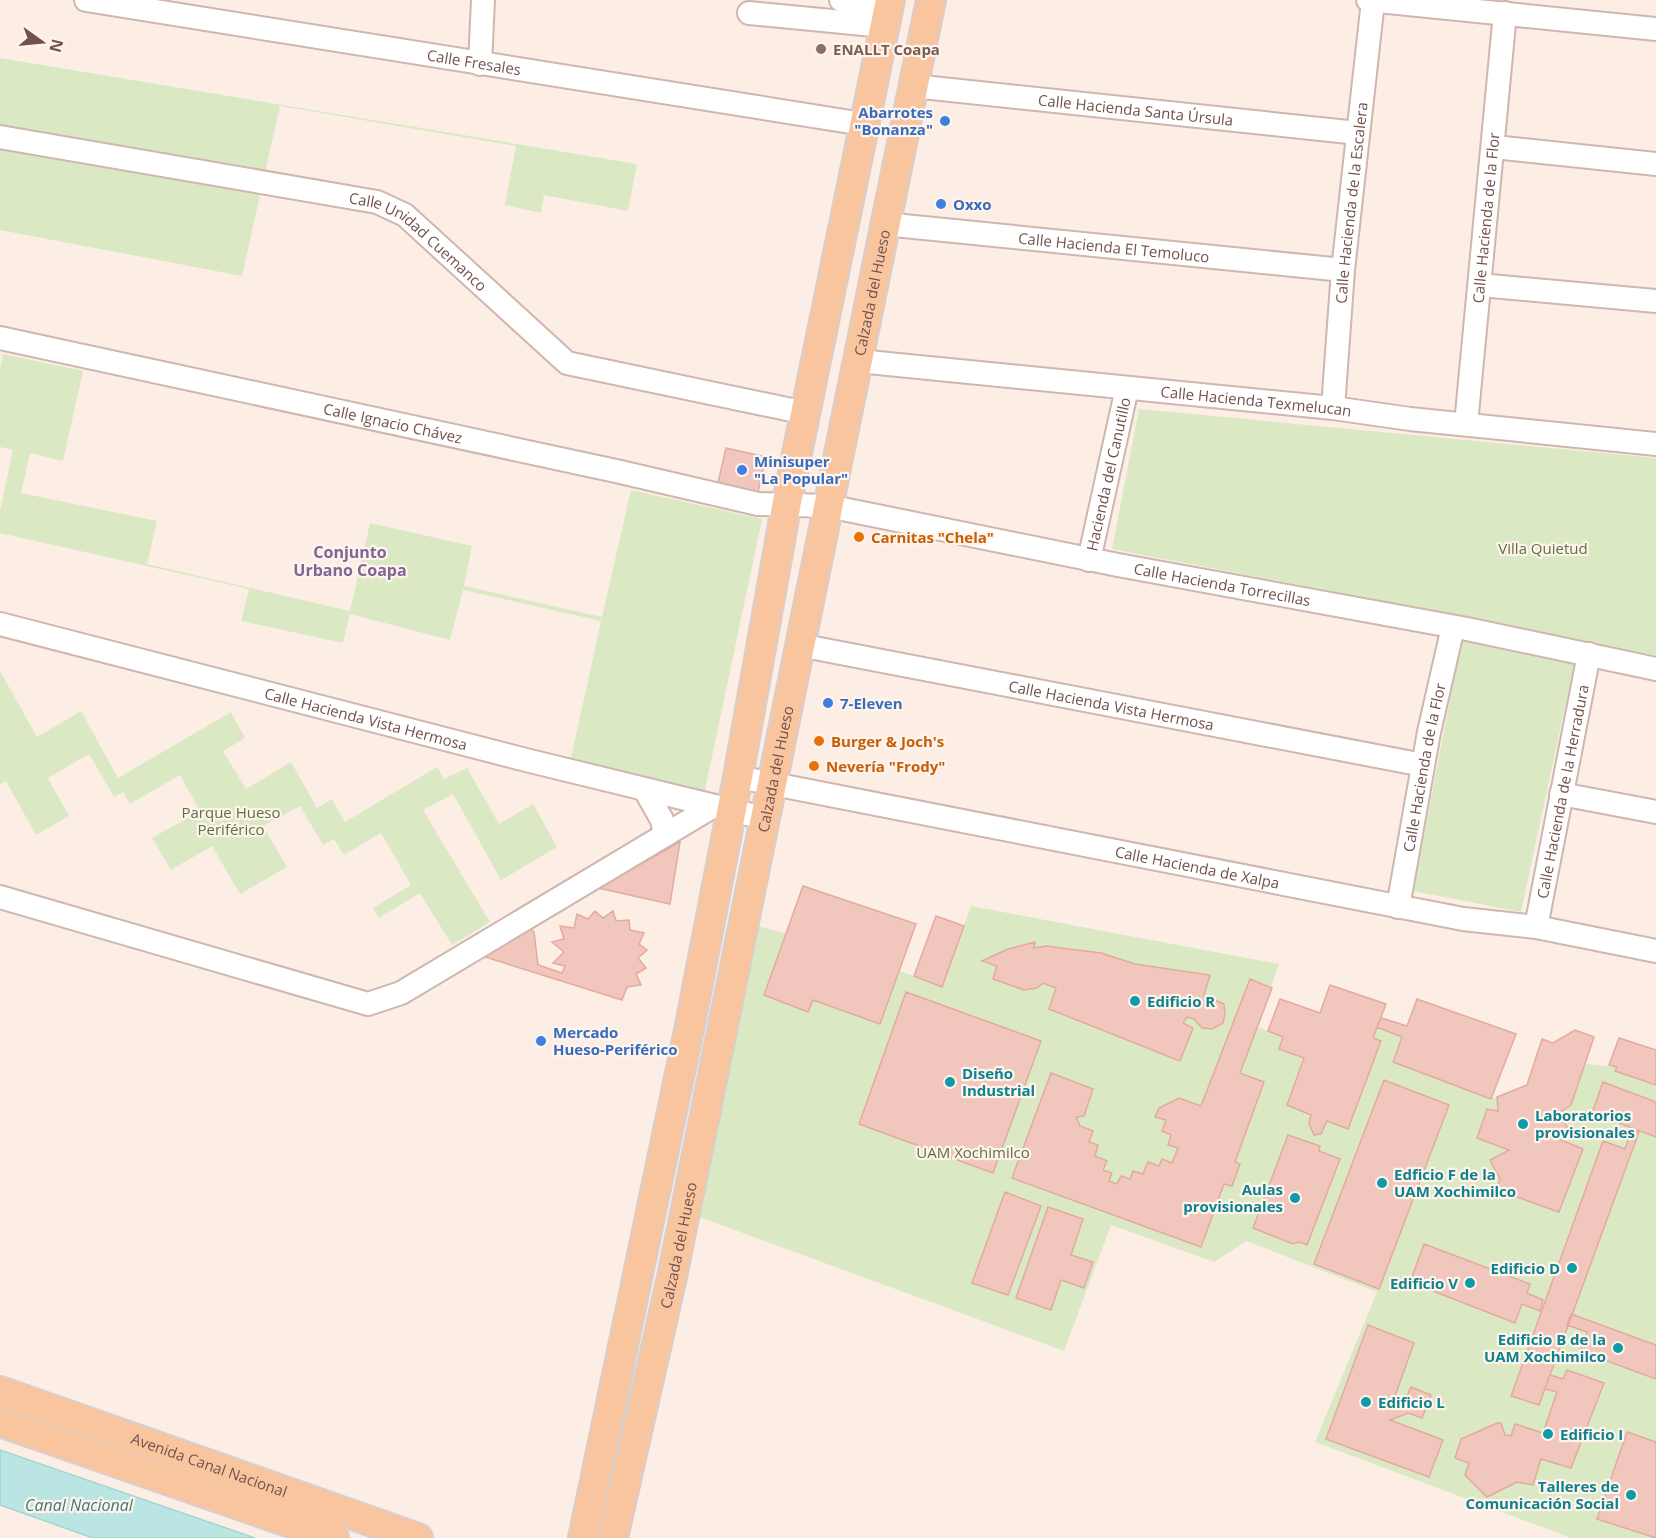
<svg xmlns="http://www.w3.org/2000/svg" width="1656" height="1538" viewBox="0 0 1656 1538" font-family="'Open Sans',sans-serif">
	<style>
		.green { fill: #dae9c4; fill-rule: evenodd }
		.water { fill: #bae5e3; stroke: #a0d7d4; stroke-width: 1.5 }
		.building { fill: #f1c7bd; stroke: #e3aa9e; stroke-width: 1.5 }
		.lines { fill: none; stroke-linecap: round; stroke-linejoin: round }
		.minor-casing { stroke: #cfb6af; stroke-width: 26 }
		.major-casing { stroke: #d8cecd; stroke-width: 32 }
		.minor { stroke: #fff; stroke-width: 22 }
		.major { stroke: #f9c59f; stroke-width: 28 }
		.education-dot { fill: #8d6e63; stroke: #fff3eb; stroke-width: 2 }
		.shop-dot { fill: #3f7fe0; stroke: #fff3eb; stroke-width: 2 }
		.food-dot { fill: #e8710a; stroke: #fff3eb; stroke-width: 2 }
		.culture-dot { fill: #0f9aa8; stroke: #fff3eb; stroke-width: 2 }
		.labels { text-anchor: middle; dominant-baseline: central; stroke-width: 4.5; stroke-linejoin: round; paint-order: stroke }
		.education-label { font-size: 15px; font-weight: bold; fill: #785e54; stroke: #fff3eb; text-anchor: start }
		.street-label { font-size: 15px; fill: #74514b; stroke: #fff3eb }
		.shop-label { font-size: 15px; font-weight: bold; fill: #366cbe; stroke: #fff3eb; text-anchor: start }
		.food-label { font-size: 15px; font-weight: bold; fill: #c56008; stroke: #fff3eb; text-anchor: start }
		.park-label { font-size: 15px; fill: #5a7440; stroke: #fff3eb }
		.culture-label { font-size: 15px; font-weight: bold; fill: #0d838f; stroke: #fff3eb; text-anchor: start }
		.neighbourhood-label { font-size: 16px; font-weight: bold; fill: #7d6698; stroke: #fff3eb }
		.water-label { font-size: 16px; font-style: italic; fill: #3f7978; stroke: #fff3eb }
	</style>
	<rect width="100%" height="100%" fill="#fceee5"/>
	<!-- green -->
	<path class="green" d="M0,58L637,164L628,211L544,195L541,213L505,205L516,146L280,106L242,276L0,230Z
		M3,354L83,371L63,461L30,453L21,493L157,521L147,564L350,611L370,523L472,546L464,586L602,617L631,490L762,519L705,790L571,758L601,621L463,590L450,640L350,614L343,643L241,621L249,589L0,533V511L13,450L0,447V369Z
		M1139,409L1656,458V655L1579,642L1521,912L1413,891L1466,617L1112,549Z
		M0,671L37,737L81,711L118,778L231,712L245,738L223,751L246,789L291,762L317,808L332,799L345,822L437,767L444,779L467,768L499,824L533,804L557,847L501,880L453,794L423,810L490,922L452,945L420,893L379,918L373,908L411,885L381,833L344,855L334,839L323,845L300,806L263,826L287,867L240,894L212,846L171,870L152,838L200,811L180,775L130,804L123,792L114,797L89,754L48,778L69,816L36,835L6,781L0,784Z
		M971,906L1279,964L1257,1027L1283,1037L1304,1058L1287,1105L1311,1115L1309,1124L1314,1135L1321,1134L1327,1121L1348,1129L1381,1042L1373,1038L1377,1027L1402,1037L1393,1062L1491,1099L1497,1097L1498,1111L1487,1109L1477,1137L1509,1150L1497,1190L1559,1212L1583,1149L1561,1140L1570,1134L1559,1113L1571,1105L1585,1064L1617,1067L1616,1071L1656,1085V1538H1571L1315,1442L1377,1292L1246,1241L1214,1262L1111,1225L1064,1351L694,1215L755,925L786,934L764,995L808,1012L813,1000L880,1024L900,971L942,987ZM1386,1081L1449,1105L1445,1115Z"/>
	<!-- water -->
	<path class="water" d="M0,1450L255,1538H93L0,1505Z"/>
	<!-- building -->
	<path class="building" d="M726,448L766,457L758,492L718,483Z
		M680,842L670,904L598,888Z
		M803,886L916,924L880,1024L813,1000L808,1012L764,995Z
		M595,911L603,918L613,911L616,921L629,920L630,930L644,933L639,944L647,950L638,958L646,968L636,974L641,985L627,987L622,1000L482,956L528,928L534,932L538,965L562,973L565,966L553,963L564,952L552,942L564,939L560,926L574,928L577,914L588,919Z
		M936,916L964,926L942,987L914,976Z
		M1035,942L1034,948L1046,946L1101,953L1135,964L1210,975L1204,995L1224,1004L1225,1014L1223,1023L1212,1029L1202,1028L1194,1019L1187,1017L1183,1023L1193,1028L1180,1061L1049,1009L1056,988L1043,983L1037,988L1024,990L993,979L997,966L982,961L1008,949Z
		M1250,979L1272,988L1240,1073L1264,1082L1235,1162L1240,1164L1232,1186L1224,1184L1201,1247L1012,1178L1051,1073L1093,1089L1084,1116L1076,1117L1080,1126L1093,1131L1089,1142L1098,1145L1095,1156L1107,1161L1103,1170L1112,1173L1109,1181L1117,1184L1121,1176L1130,1179L1133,1171L1143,1174L1148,1162L1159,1166L1162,1159L1172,1163L1178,1148L1168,1145L1171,1135L1162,1131L1166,1120L1155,1117L1159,1108L1179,1098L1201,1106Z
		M1330,985L1386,1004L1373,1038L1381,1041L1348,1129L1327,1121L1321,1134L1314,1135L1309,1124L1311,1115L1287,1105L1304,1058L1279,1049L1283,1037L1268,1031L1280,999L1320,1013Z
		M906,992L1041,1041L993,1173L859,1124Z
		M1417,999L1516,1034L1491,1099L1393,1062L1402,1037L1377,1027L1381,1018L1407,1026Z
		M1575,1030L1594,1037L1571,1105L1559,1113L1571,1134L1561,1140L1583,1149L1559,1212L1497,1190L1500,1179L1490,1160L1509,1150L1477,1138L1487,1109L1498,1111L1497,1097L1527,1085L1542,1039L1553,1043Z
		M1619,1038L1656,1050V1085L1615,1071L1617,1067L1609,1065Z
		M1384,1080L1449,1105L1379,1289L1314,1264Z
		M1603,1082L1656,1102V1137L1592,1113Z
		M1632,1129L1639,1132L1539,1405L1511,1396L1603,1141L1625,1149Z
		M1288,1135L1320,1146L1319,1151L1340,1159L1307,1245L1299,1242L1293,1244L1253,1228Z
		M1005,1192L1041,1206L1008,1295L972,1283Z
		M1048,1207L1083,1219L1071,1255L1093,1262L1084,1288L1061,1280L1051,1310L1016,1298Z
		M1424,1244L1530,1284L1527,1293L1543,1300L1540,1311L1522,1304L1515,1323L1410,1282Z
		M1571,1314L1656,1345V1379L1580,1351L1587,1332L1567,1325Z
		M1368,1325L1414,1343L1391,1407L1405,1401L1411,1387L1431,1395L1422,1418L1408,1413L1390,1420L1443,1440L1429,1477L1326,1439Z
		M1567,1370L1604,1383L1571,1468L1541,1459L1533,1485L1517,1482L1487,1497L1465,1475L1469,1463L1455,1458L1461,1439L1497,1423H1501L1505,1435L1511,1436L1515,1424L1543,1433L1557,1392L1545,1389L1550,1375L1563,1379Z
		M1627,1432L1656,1442V1538L1597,1519Z"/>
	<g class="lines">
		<defs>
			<g id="minor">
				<path id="s1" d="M86,0L863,124"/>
				<path d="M841,0L889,5"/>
				<path d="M1368,0L1656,29"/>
				<path d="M749,13L884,26"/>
				<path d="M480,64L483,0"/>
				<path id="s2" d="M913,86L1358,133"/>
				<path id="s3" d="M0,137L377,202L405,215L567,363L806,413"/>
				<path d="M1494,147L1656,164"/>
				<path id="s4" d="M884,224L1343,270"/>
				<path d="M1480,285L1656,301"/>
				<path id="s5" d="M0,338L616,471L758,504L828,506L1118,565L1467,629L1656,669"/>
				<path id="s6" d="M858,361L1333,408L1410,419L1656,444"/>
				<path id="s7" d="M1333,408L1343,270L1373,1"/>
				<path id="s8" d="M1466,424L1505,13"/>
				<path id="s9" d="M1089,560L1127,388"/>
				<path id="s10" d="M0,624L530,761L764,818"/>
				<path id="s11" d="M799,645L1423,765"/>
				<path id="s12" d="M738,777L1463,919L1536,927L1656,951"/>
				<path d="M645,790L662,820L665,835"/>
				<path d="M1561,794L1656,812"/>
				<path d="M0,897L368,1004L401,993L712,807"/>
				<path id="s13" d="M1398,907L1429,732L1453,627"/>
				<path id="s14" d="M1536,927L1589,654"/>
			</g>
			<g id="major">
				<path id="s15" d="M0,1391L418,1538"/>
				<path d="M0,1422L334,1538"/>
				<path d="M583,1538L690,1025L738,777L787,502L890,0"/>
				<path id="s16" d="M613,1538L672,1277L931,0"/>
			</g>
		</defs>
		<!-- minor casing -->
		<use href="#minor" class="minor-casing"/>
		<!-- major casing -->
		<use href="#major" class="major-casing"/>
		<!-- minor -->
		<use href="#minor" class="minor"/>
		<!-- major -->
		<use href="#major" class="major"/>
	</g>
	<!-- markers -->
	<circle class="education-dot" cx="821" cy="49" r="6"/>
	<g class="shop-dot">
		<circle cx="945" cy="121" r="6"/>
		<circle cx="941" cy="204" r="6"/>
		<circle cx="742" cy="470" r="6"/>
		<circle cx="828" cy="703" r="6"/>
		<circle cx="541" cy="1041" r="6"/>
	</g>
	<g class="food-dot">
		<circle cx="859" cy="537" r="6"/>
		<circle cx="819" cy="741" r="6"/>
		<circle cx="814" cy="766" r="6"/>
	</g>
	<g class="culture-dot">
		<circle cx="1135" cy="1001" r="6"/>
		<circle cx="950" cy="1082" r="6"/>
		<circle cx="1523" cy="1124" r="6"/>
		<circle cx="1382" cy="1183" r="6"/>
		<circle cx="1295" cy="1198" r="6"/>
		<circle cx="1572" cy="1268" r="6"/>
		<circle cx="1470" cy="1283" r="6"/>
		<circle cx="1618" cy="1348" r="6"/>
		<circle cx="1366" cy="1402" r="6"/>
		<circle cx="1548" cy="1434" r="6"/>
		<circle cx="1631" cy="1495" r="6"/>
	</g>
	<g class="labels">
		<!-- education labels -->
		<g class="education-label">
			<text x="833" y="49">ENALLT Coapa</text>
		</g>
		<!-- street labels -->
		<g class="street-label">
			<text stroke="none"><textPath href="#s1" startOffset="393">Calle Fresales</textPath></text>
			<text stroke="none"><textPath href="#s2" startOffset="224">Calle Hacienda Santa Úrsula</textPath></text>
			<text stroke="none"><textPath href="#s7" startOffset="206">Calle Hacienda de la Escalera</textPath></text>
			<text stroke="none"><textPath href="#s8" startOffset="207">Calle Hacienda de la Flor</textPath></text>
			<text stroke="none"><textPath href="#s3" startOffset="438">Calle Unidad Cuemanco</textPath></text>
			<text stroke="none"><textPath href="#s4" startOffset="231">Calle Hacienda El Temoluco</textPath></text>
			<text stroke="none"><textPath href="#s16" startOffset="1272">Calzada del Hueso</textPath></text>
			<text stroke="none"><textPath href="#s6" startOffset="400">Calle Hacienda Texmelucan</textPath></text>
			<text stroke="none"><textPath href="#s5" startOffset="402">Calle Ignacio Chávez</textPath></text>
			<text stroke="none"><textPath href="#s9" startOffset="88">Hacienda del Canutillo</textPath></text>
			<text stroke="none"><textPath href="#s5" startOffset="1248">Calle Hacienda Torrecillas</textPath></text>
			<text stroke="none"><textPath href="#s11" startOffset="318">Calle Hacienda Vista Hermosa</textPath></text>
			<text stroke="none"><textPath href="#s10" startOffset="378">Calle Hacienda Vista Hermosa</textPath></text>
			<text stroke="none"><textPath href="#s13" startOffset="142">Calle Hacienda de la Flor</textPath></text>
			<text stroke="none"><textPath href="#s16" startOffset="786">Calzada del Hueso</textPath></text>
			<text stroke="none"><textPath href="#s14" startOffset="138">Calle Hacienda de la Herradura</textPath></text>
			<text stroke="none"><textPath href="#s12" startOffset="468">Calle Hacienda de Xalpa</textPath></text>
			<text stroke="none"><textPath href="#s16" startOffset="300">Calzada del Hueso</textPath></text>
			<text stroke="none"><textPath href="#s15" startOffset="222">Avenida Canal Nacional</textPath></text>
		</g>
		<!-- shop labels -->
		<g class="shop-label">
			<text x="933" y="112" text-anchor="end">Abarrotes<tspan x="933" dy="17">"Bonanza"</tspan></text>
			<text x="953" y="204">Oxxo</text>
			<text x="754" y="461">Minisuper<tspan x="754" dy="17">"La Popular"</tspan></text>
			<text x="840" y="703">7-Eleven</text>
			<text x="553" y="1032">Mercado<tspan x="553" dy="17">Hueso-Periférico</tspan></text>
		</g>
		<!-- food labels -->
		<g class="food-label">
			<text x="871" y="537">Carnitas "Chela"</text>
			<text x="831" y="741">Burger &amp; Joch's</text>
			<text x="826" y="766">Nevería "Frody"</text>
		</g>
		<!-- park labels -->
		<g class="park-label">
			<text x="1543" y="548">Villa Quietud</text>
			<text x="231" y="812">Parque Hueso<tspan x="231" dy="17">Periférico</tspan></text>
			<text x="973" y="1152">UAM Xochimilco</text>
		</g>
		<!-- culture labels -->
		<g class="culture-label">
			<text x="1147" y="1001">Edificio R</text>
			<text x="962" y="1073">Diseño<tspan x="962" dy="17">Industrial</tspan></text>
			<text x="1535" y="1115">Laboratorios<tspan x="1535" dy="17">provisionales</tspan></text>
			<text x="1394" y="1174">Edficio F de la<tspan x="1394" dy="17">UAM Xochimilco</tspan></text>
			<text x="1283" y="1189" text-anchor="end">Aulas<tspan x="1283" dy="17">provisionales</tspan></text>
			<text x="1560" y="1268" text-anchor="end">Edificio D</text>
			<text x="1458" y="1283" text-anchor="end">Edificio V</text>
			<text x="1606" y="1339" text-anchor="end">Edificio B de la<tspan x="1606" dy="17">UAM Xochimilco</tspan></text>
			<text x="1378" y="1402">Edificio L</text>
			<text x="1560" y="1434">Edificio I</text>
			<text x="1619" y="1486" text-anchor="end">Talleres de<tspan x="1619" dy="17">Comunicación Social</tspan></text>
		</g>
		<!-- neighbourhood labels -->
		<g class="neighbourhood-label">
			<text x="350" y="552">Conjunto<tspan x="350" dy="18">Urbano Coapa</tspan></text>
		</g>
		<!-- water labels -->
		<g class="water-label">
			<text x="79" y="1505">Canal Nacional</text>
		</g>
	</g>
	<!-- north arrow -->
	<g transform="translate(42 42) rotate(105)" stroke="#fff3eb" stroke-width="4.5" paint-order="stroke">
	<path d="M0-4.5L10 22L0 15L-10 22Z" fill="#74514b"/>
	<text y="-9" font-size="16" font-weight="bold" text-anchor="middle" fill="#74514b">N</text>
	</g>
</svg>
